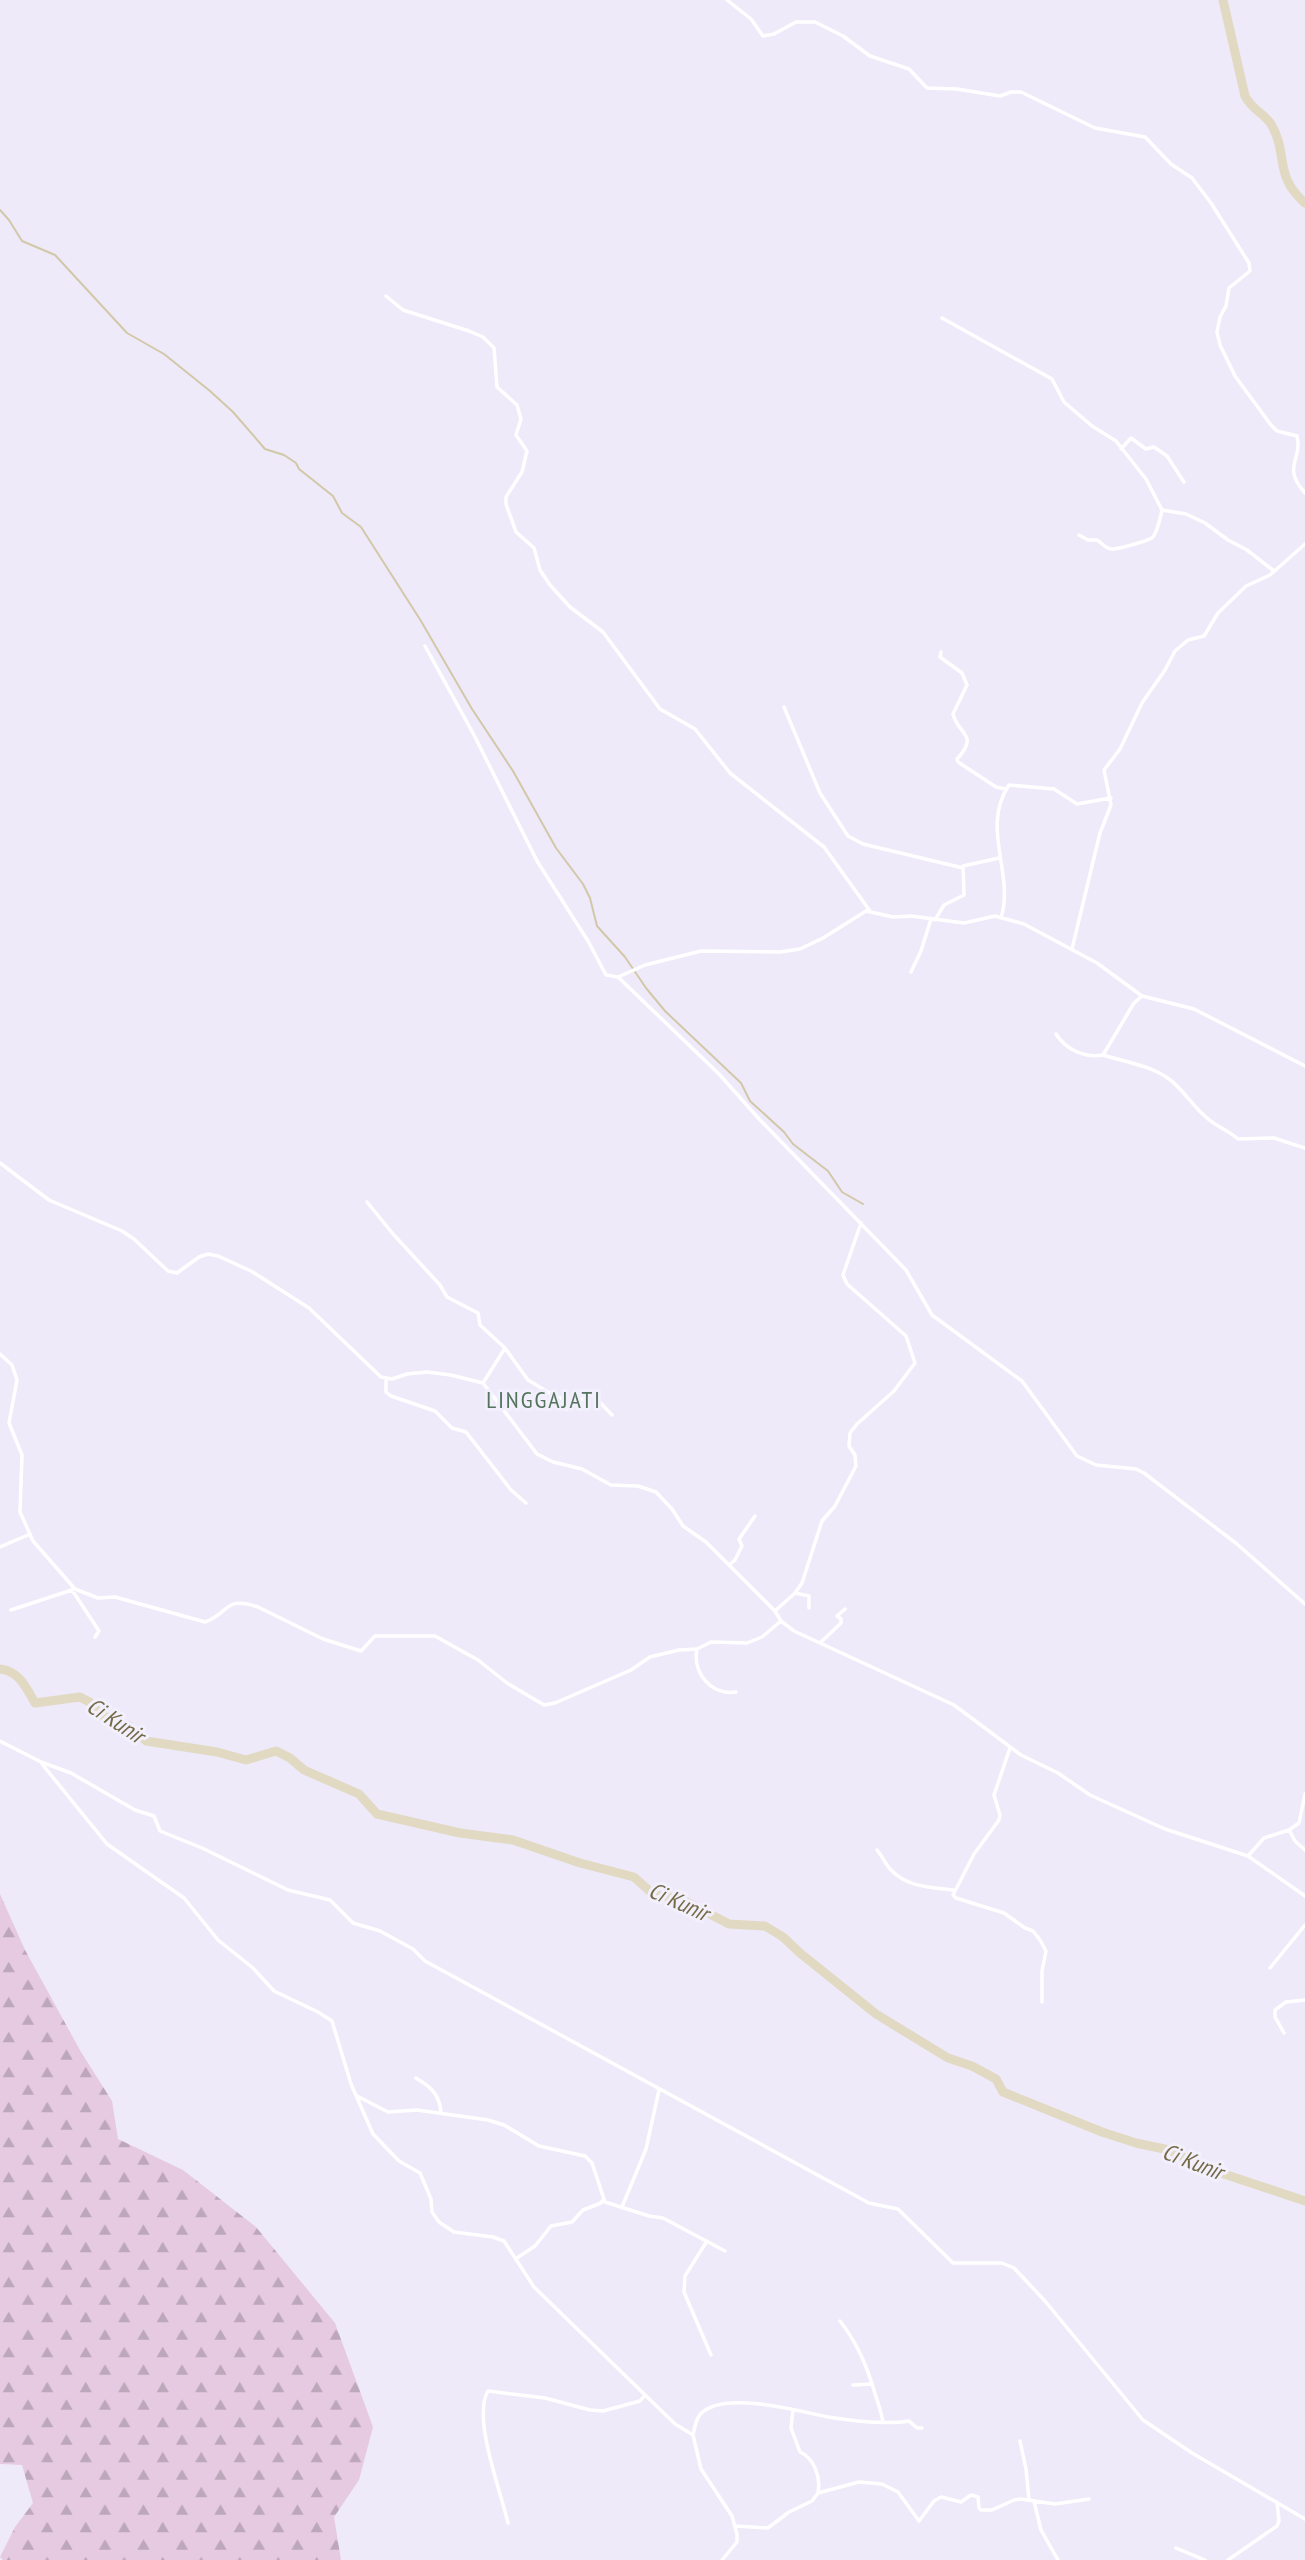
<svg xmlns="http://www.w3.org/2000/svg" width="1305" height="2560" viewBox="0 0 1305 2560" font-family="'PT Sans Narrow',sans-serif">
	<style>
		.forest { fill: url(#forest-firs) }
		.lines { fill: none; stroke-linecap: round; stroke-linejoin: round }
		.stream { stroke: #d2c8a8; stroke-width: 2 }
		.river { stroke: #e1d9c1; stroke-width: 9 }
		.street { stroke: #fff; stroke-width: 3.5 }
		.labels { text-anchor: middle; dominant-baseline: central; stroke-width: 6; stroke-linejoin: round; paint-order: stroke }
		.water-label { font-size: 23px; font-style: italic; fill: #756a46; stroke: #f3f0fd }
		.quarter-label { font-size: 24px; letter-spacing: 2px; fill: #56735e; stroke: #f3f0fd }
	</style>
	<defs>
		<pattern id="forest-firs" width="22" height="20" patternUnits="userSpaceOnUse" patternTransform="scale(1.75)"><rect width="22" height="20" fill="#e6cae1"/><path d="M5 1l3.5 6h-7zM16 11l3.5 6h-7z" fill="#bda7bb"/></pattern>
	</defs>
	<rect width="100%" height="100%" fill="#eeeafa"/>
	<!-- forest -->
	<path class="forest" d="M0,1894L25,1950L81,2052L112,2101L118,2139L183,2170L256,2227L335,2323L373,2427L359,2480L334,2517L341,2560H3L0,2557L15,2527L33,2503L22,2465L0,2464Z"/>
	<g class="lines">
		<!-- stream -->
		<path class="stream" d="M0,210L9,220L22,241L55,255L127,333L164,354L210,391L233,412L265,449L284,455L296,463L299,469L333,496L342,513L361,527L421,621L472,709L513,771L556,848L583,884L590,898L597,926L625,957L646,988L665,1011L741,1083L750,1101L784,1132L793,1144L828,1171L842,1192L863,1204"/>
		<!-- river -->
		<path class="river" d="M1223,0L1245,96C1252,110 1263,112 1271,124C1289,155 1273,175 1305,203
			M0,1669C19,1671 26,1687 35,1703L80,1697L93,1704L99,1714L129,1726L146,1741L217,1752L246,1760L276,1751L290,1758L304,1770L359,1794L377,1814L460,1833L513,1840L580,1863L634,1877L654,1895L679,1898L729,1924L765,1926L783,1937L800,1953L876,2014L948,2058L972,2066L996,2079L1003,2092L1102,2132L1136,2143L1169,2150L1203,2167L1305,2201"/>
		<!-- street -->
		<path class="street" d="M727,0L751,19L763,36L774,34L796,22H815L843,36L870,56L909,69L927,88L957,89L1000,96L1011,92H1021L1095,128L1145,137L1171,164L1192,178L1211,203L1249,263L1250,271L1229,288L1226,306L1220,317L1217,332L1220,345L1235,376L1271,425L1277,431L1297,436C1303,460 1281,466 1305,493
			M386,296L403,310L469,331L483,337L494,348L497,387L517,405L521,419L516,435L527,451L522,472L506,497V504L516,532L534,548L540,570L550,585L570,607L603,632L660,709L695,729L730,773L824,847L870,911
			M942,318L1052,379L1064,402L1092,426L1116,441L1146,479L1162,510L1186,514L1205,523L1228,540L1247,550L1274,571
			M1121,449L1131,438L1146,449L1154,447L1167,456L1184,482
			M1079,535L1088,540H1097C1102,543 1105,548 1111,549C1116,550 1151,540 1153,537C1158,530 1160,519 1162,510
			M425,646L474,735L537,861L588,941L606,975L618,977L645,965L701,951L780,952L800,949L823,938L866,911L893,917L911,916L964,923L995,916L1024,924L1097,963L1142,996L1194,1009L1305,1066
			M941,652L940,657L962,673L967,685L953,714C958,735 980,734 957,759L958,762L996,787L1006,789
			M784,707L820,793L848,836L863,844L963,868
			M1001,918C1015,874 980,828 1009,785L1054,789L1077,804L1111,798
			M935,920L944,905L964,895L963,866L999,858
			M1072,949L1100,833L1111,805L1104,770L1120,749L1142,703L1165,670L1175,651L1188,640L1204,636L1218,613L1246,586L1270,575L1305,544
			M911,972L921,951L931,919
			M618,977L719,1074L760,1120L906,1270L932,1315L1022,1381L1077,1456L1096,1465L1136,1469L1144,1473L1237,1544L1305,1604
			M1056,1034C1066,1050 1085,1058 1103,1055L1134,1003L1142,996
			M1103,1055C1125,1062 1150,1065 1169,1079C1183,1089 1193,1107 1207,1118C1217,1127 1228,1130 1238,1139L1274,1138L1305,1148
			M0,1163L49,1200L122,1231L134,1239L168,1271L177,1273L199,1257L208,1254L218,1256L251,1271L309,1308L381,1377L392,1379L407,1374L427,1372L451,1375L483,1383L537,1454L553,1462L582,1469L611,1485L638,1486L656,1492L672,1509L683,1526L706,1542L775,1611L781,1621L794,1631L954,1705L1021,1755L1058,1773L1090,1795L1165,1829L1248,1856L1305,1896
			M367,1202L393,1234L440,1285L447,1297L478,1313L480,1325L505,1348L528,1380L556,1397L564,1399L567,1409L589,1395H593L612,1415
			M0,1354L12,1365L17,1380L9,1423L22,1455L20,1512L33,1541L75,1589L98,1598L115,1597L205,1622C229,1614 224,1595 258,1607L323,1639L361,1651L375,1636H435L478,1660L507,1683L544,1705L555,1703L631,1670L650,1657L679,1650L697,1649L711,1642L747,1643L762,1637L781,1621
			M386,1380V1392L391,1396L435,1411L452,1428L466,1432L511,1490L526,1503
			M483,1383L505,1348
			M0,1547L28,1535
			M729,1565L735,1560L742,1546L739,1539L755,1516
			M72,1590L99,1631L95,1637
			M795,1593L809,1596V1608
			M11,1610L75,1589
			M775,1611L795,1593L802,1583L822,1521L835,1506L856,1466L855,1455L849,1446L850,1433L857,1424L894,1391L915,1363L906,1336L847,1284L843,1275L861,1223
			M820,1643L841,1623V1619L837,1616L845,1609
			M697,1649C692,1673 712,1696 736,1692
			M0,1741L41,1762L71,1773L135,1810L154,1816L160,1831L202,1848L288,1890L330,1900L353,1923L380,1931L413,1949L425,1961L869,2203L898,2209L953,2263H1002L1014,2268L1045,2301L1143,2420L1192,2453L1305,2519
			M1010,1748L994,1795L1000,1815L999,1820L974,1854L953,1895L956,1898L1004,1913L1025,1928L1033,1931L1040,1940L1046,1951L1042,1971V2002
			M42,1764L107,1844L184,1898L218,1940L253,1968L274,1991L318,2012L332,2021L351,2084L373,2134L399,2161L420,2173L431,2199L432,2212L439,2222L454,2232L493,2237L504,2241L534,2287L675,2424L693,2435L701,2469L732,2516L737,2534V2542L722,2560
			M1289,1830L1295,1841L1305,1850
			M877,1850C882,1856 885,1863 890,1869C908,1888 930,1887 953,1890
			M1248,1856L1264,1838L1289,1830L1299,1823L1305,1794
			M1270,1968L1305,1925
			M1284,2033L1275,2017V2010L1286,2002L1305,2000
			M416,2078C431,2087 440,2095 441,2113
			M357,2096L388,2112L417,2110L488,2120L504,2125L539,2146L585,2156L592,2163L605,2202L649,2216L663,2218L725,2251
			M622,2207L646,2149L659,2090
			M707,2241L685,2276L684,2292L711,2355
			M517,2258L535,2246L551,2226L572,2222L583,2210L601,2203L603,2200
			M840,2321C857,2343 866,2364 874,2390C877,2401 881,2410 883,2422
			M853,2385L872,2384
			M793,2410L791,2428L800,2452C814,2458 821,2477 818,2492
			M693,2435C695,2427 696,2416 704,2411C730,2392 798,2411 828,2417C853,2421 884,2425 909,2421L917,2428H922
			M1020,2441L1026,2469L1029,2500
			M1034,2501L1041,2530L1058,2560
			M508,2523C501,2492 472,2417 488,2391L545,2398L590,2410L603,2411L640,2401L645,2395
			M735,2526L768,2528L789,2512L812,2501L818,2493L859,2482L882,2484L898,2492L919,2521L934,2501L941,2497L961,2502L971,2495L978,2497L979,2508L981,2510H992L1014,2500L1021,2499L1055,2504L1089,2499
			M1176,2548L1205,2560
			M1228,2560L1277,2526L1279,2521L1277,2502"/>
	</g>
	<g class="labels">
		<!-- water labels -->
		<g class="water-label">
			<text transform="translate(116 1720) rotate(33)">Ci Kunir</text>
			<text transform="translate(679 1901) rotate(24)">Ci Kunir</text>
			<text transform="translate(1193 2161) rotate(21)">Ci Kunir</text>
		</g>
		<!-- quarter labels -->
		<g class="quarter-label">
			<text x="544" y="1399">LINGGAJATI</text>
		</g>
	</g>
</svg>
